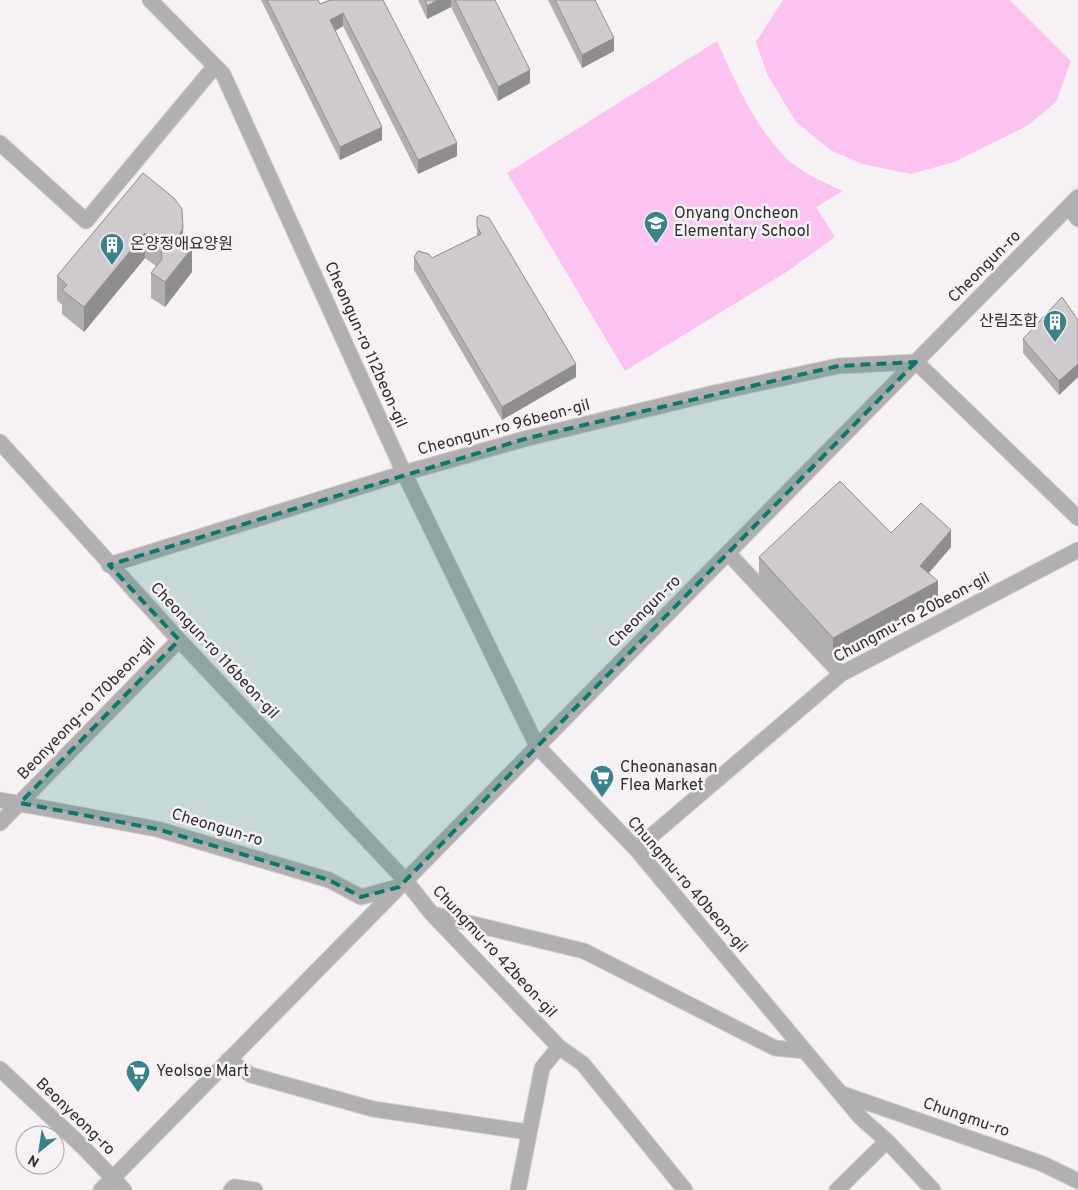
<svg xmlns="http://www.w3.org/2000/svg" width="1078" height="1190" viewBox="0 0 1078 1190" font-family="Overpass,'Noto Sans KR',sans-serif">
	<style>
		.green { fill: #fdc3f0 }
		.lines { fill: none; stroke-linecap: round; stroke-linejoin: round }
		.minor-casing { stroke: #d1ced1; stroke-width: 17 }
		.tertiary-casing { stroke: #d1ced1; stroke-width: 17 }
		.minor { stroke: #b1afb0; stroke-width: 15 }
		.tertiary { stroke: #b1afb0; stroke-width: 15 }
		.wall { fill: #b1aeb0 }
		.shaded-wall { fill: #908d90 }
		.building { fill: #cecacd; stroke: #908d90 }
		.marked { fill: #0f766e; fill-opacity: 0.2; stroke: #0f766e; stroke-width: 4; stroke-dasharray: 10 6; stroke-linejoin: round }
		.labels { text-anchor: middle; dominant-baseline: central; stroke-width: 5; stroke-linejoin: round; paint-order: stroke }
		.poi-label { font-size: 16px; fill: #2f2e2f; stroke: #f5f1f4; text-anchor: start }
		.street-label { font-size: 16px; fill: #2f2e2f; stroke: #f5f1f4 }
	</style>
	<rect width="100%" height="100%" fill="#f5f1f4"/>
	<!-- green -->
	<path class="green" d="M783,0H1010L1071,61L1056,102L1027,126L954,162L911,174L862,164L830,150L796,122L767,74L756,42Z
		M717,41C735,81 753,123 784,156C800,172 823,182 843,191L816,207L835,237L785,273L625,371L507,173Z"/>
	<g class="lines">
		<defs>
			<path id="minor" d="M150,0L223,74L404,473L537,746L636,849L861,1118L887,1141L933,1190
				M0,143L86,221L215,66
				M1069,207L1078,219
				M0,442L179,640L405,880L432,914L559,1047L583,1064L685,1190
				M728,553L841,674
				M109,565L404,473L528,438L714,393L838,366L916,362L1078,518
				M0,800L157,829L329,880L361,897L398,887
				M0,823L179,640
				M636,849L841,674L1078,550
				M432,914L584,951L775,1048L805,1051
				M228,1060L251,1075L373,1109L528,1132
				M843,1094L1043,1164L1078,1181
				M101,1190L1078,197
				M231,1190L234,1187L255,1190
				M518,1190L542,1068L559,1047
				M837,1190L887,1141"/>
			<path id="tertiary" d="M0,1069L84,1148L124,1190"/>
		</defs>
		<!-- minor casing -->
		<use href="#minor" class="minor-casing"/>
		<!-- tertiary casing -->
		<use href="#tertiary" class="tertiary-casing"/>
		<!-- minor -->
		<use href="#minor" class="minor"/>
		<!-- tertiary -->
		<use href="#tertiary" class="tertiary"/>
	</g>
	<!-- wall -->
	<path class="wall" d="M261,0H318L320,4L383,0L457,156L418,174L343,26L335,31L382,140L340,160Z
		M418,0H495L530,83L498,101L451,7L427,19Z
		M548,0H595L614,51L582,68Z
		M143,173L183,242L192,272L165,307L151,298V273L156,266L145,258L84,332L62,314V305L57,300V276Z
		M477,217L576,377L502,420L414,270V257L432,258L477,236Z
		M1078,320V377L1059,395L1023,353V339Z
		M951,547L929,573L938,598L833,656L759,575V557Z"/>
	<!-- shaded-wall -->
	<path class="shaded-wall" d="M438,0H451V7L427,19V6Z
		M343,13V26L330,34V20Z
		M614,38V51L582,68V55Z
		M530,70V83L498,101V87Z
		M382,127V140L340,160V147Z
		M457,143V156L418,174V160Z
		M183,228V252L178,237Z
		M145,233V258L84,332V307Z
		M192,248V272L165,307V282Z
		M576,364V377L502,420V407Z
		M1078,364V377L1059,395V381Z
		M951,530V547L920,583V566Z
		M938,581V598L833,656V638Z"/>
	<!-- building -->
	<path class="building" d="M267,0H318L320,4L330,0H383L457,143L418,160L343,13L330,20L382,127L340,147Z
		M425,0H438L427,6Z
		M455,0H495L530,70L498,87Z
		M555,0H595L614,38L582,55Z
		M143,173L174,198L182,209L183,228L178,237L192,248L165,282L151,273L162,259L161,246L145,233L84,307L62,290L67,285L57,276Z
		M480,215L489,218L576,364L502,407L414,257L418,251L429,254L432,258L481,234L477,226V217Z
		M1062,297L1078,320V364L1059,381L1023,339Z
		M840,481L891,533L921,503L951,530L920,566L938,581L833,638L759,557Z"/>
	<!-- marked area -->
	<path class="marked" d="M916,362L399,887L361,897L329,880L157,829L20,803L179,640L109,565L528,438L838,366Z"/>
	<!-- icons -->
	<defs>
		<symbol id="school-pin" viewBox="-11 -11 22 30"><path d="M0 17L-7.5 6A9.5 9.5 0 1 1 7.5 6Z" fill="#3a8288" stroke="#f5f1f4"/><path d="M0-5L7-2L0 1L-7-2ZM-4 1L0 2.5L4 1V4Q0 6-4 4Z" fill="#fff"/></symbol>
		<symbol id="building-pin" viewBox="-11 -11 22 30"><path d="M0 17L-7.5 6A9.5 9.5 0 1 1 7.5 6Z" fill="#3a8288" stroke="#f5f1f4"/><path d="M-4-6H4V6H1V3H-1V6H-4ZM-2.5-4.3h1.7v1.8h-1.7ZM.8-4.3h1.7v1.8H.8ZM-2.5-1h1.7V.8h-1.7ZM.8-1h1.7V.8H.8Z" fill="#fff"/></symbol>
		<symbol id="supermarket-pin" viewBox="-11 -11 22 30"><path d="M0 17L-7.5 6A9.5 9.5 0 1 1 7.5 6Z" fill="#3a8288" stroke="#f5f1f4"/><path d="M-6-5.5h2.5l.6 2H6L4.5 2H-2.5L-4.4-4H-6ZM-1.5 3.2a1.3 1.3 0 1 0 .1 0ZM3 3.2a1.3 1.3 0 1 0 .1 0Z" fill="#fff"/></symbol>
	</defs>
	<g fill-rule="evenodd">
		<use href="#school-pin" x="642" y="209" width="28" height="38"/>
		<use href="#building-pin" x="98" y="231" width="28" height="38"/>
		<use href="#building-pin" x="1041" y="308" width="28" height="38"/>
		<use href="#supermarket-pin" x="588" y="763" width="28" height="38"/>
		<use href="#supermarket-pin" x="124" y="1058" width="28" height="38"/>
	</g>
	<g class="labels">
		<!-- poi labels -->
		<g class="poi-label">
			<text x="674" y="214">Onyang Oncheon<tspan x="674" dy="18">Elementary School</tspan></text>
			<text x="130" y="245">온양정애요양원</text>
			<text x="1038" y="322" text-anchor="end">산림조합</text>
			<text x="620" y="768">Cheonanasan<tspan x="620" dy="18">Flea Market</tspan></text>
			<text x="156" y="1072">Yeolsoe Mart</text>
		</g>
		<!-- street labels -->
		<g class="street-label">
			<text transform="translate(985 267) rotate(-45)">Cheongun-ro</text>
			<text transform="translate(365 345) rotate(66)">Cheongun-ro 112beon-gil</text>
			<text transform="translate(504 428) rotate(-15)">Cheongun-ro 96beon-gil</text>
			<text transform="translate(645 612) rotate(-45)">Cheongun-ro</text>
			<text transform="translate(912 618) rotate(-28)">Chungmu-ro 20beon-gil</text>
			<text transform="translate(214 651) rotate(47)">Cheongun-ro 116beon-gil</text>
			<text transform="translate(87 709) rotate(-46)">Beonyeong-ro 170beon-gil</text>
			<text transform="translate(217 828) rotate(17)">Cheongun-ro</text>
			<text transform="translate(687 885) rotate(49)">Chungmu-ro 40beon-gil</text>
			<text transform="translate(494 952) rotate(47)">Chungmu-ro 42beon-gil</text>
			<text transform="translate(75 1117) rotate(44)">Beonyeong-ro</text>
			<text transform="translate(966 1118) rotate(19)">Chungmu-ro</text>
		</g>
	</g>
	<!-- north arrow -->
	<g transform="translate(40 1150) rotate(210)"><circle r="24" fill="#f5f1f4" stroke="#a6a3a5"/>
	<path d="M0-4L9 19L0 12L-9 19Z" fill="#3a8288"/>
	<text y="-8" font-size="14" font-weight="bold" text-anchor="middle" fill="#2f2e2f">N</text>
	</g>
</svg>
